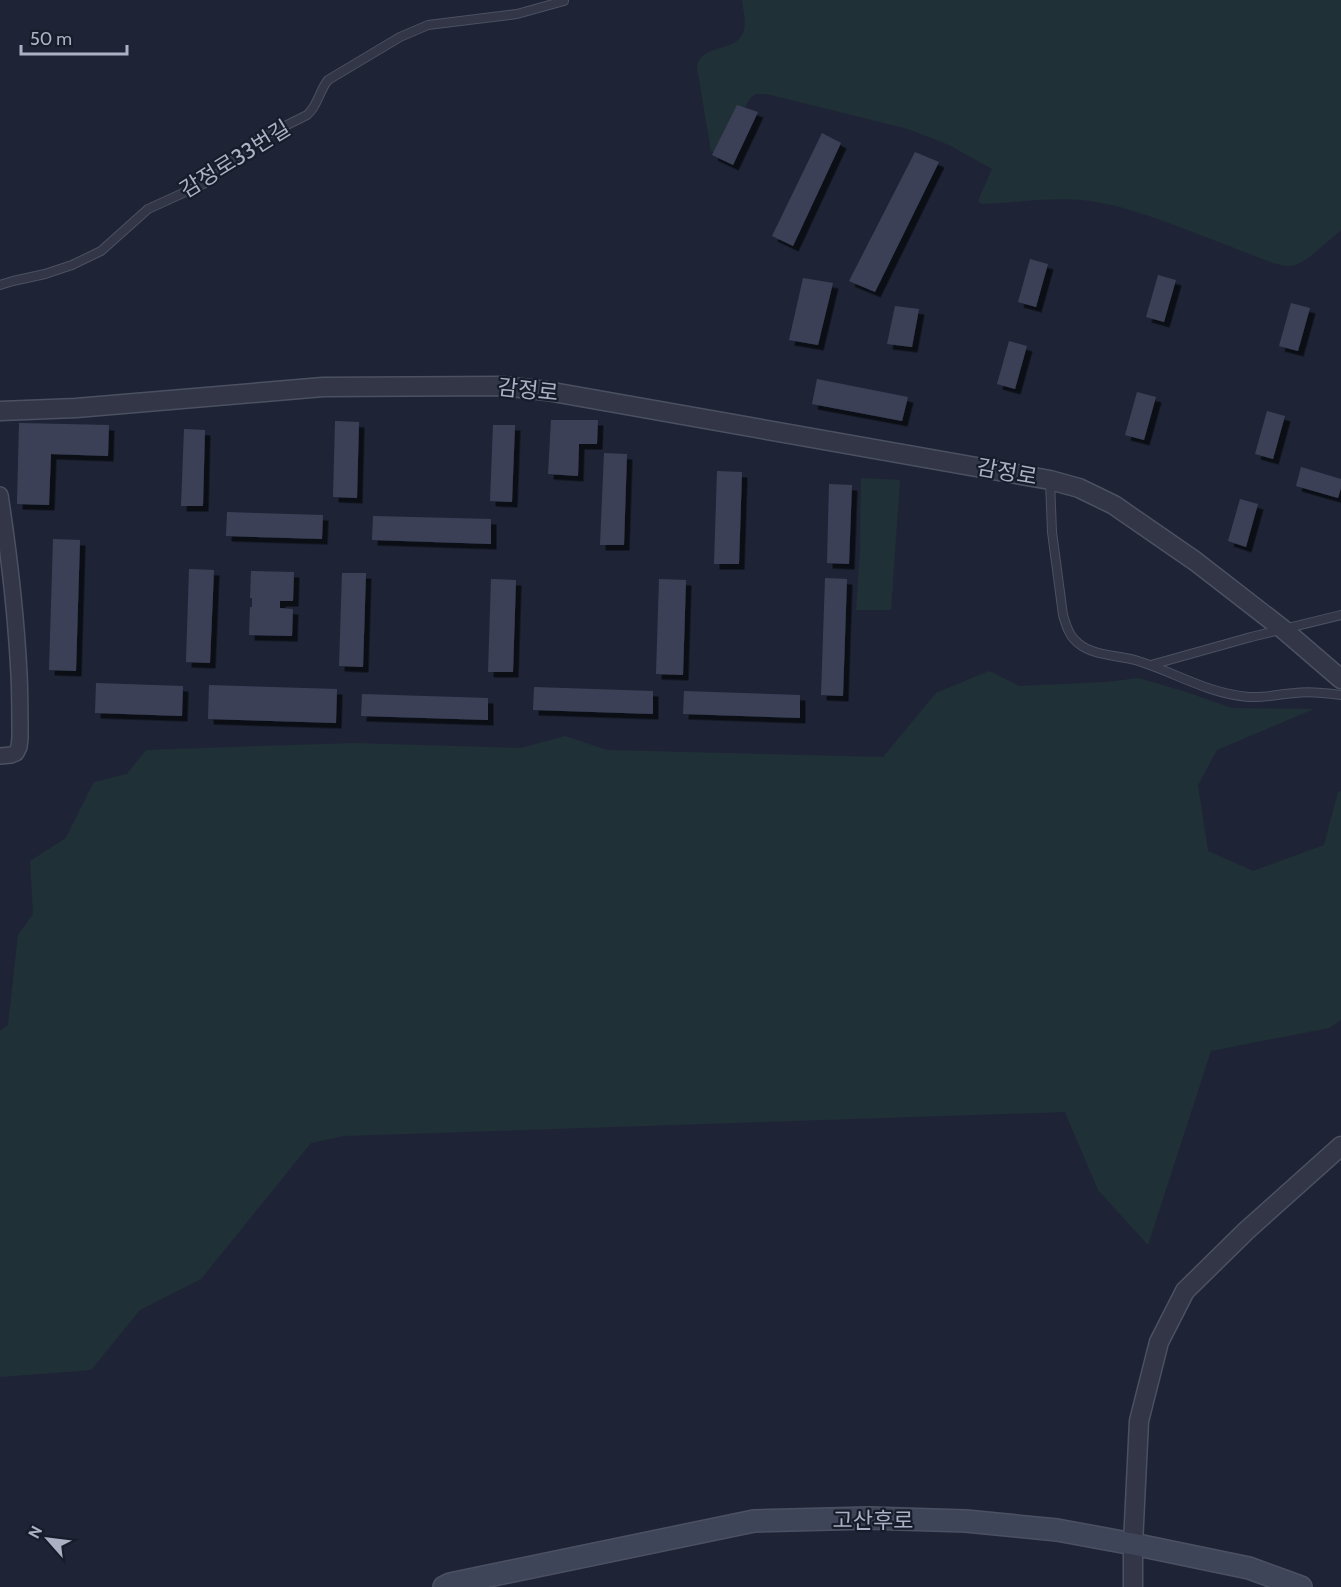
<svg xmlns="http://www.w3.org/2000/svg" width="1341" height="1587" viewBox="0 0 1341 1587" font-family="Cabin,'Noto Sans KR',sans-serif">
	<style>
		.green { fill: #203037 }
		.building { fill: #3a4157; filter: url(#shadow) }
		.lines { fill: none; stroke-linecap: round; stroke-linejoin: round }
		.service-casing { stroke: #4c5162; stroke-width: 10 }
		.minor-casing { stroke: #4c5162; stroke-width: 18 }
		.tertiary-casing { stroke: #4c5162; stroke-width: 21 }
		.secondary-casing { stroke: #4c5162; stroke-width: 24 }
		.service { stroke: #323646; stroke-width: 8 }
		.minor { stroke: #323646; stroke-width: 15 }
		.tertiary { stroke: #323646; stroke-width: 18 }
		.secondary { stroke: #3f4559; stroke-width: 21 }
		.labels { text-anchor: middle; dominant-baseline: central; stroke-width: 4.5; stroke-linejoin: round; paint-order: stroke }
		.street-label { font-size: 22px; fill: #abb0c4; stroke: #171c2a }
	</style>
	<defs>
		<filter id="shadow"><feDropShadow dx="5.5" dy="5.5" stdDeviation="0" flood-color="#0009"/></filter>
	</defs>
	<rect width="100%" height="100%" fill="#1e2436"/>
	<!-- green -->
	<path class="green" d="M742,0H1341V230C1329,240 1308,261 1295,265C1288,267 1282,265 1276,264C1247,253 1219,242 1190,231C1158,219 1125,206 1090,201C1053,196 1017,203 981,204L978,201L992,169L949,145L908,129L767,94H756L750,98L720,151L717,154L711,151L697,67C701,43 735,53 743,33C747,23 743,10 742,0Z
		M861,478L900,480L891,610H856L860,553Z
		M989,671L1019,686L1107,682L1138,678L1183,691L1232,708L1314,709L1217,750L1198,785L1208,851L1253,871L1324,845L1338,792L1341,791V1020L1329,1028L1211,1051L1148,1245L1098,1190L1065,1112L344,1136L311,1143L201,1279L140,1310L91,1370L0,1377V1031L8,1025L18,935L33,914L30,861L66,838L94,782L127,774L146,750L354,743L521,748L565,736L607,750L883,757L936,693Z"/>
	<!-- building -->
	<path class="building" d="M737,105L758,112L733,165L712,155Z
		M822,133L841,143L793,246L772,236Z
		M915,152L939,162L875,292L849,281Z
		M1030,259L1048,264L1036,307L1018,302Z
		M1158,275L1176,280L1164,322L1146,317Z
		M803,278L833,283L818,345L789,340Z
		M1291,303L1310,308L1298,351L1279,346Z
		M895,306L919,309L912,347L887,344Z
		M1009,341L1027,346L1015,389L997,384Z
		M817,379L908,397L902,421L812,404Z
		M1137,392L1156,397L1144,440L1125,435Z
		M1267,411L1285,416L1273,459L1255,454Z
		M551,420H598L597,444H579L578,476L548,474Z
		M335,421L359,422L357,498L333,497Z
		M19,423L109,425L108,456L51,454L49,505L17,504Z
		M493,425H515L512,502L490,501Z
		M184,429L205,430L203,506H181Z
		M604,453L627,454L624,545H600Z
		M1301,467L1341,479V488L1338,498L1296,486Z
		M717,471L742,472L739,564H714Z
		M829,484L852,485L849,564L827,563Z
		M1240,499L1258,504L1246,547L1228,541Z
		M227,512L323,515L322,539L226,536Z
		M373,516L491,519V544L372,540Z
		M53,539L80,540L76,671L49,670Z
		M189,569L214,570L210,663L186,662Z
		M251,571L294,572L293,601H280V608L293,609L292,636L249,635L250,607H252V598H250Z
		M342,573H366L363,667L339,666Z
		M825,578L847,579L843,696L821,695Z
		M491,579L516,580L513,672H488Z
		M659,579L686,580L683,675L656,674Z
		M96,683L183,686L182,716L95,713Z
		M209,685L337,689L336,723L208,719Z
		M534,687L653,691V714L533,710Z
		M684,691L800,695V718L683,714Z
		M362,694L488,698V720L361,716Z"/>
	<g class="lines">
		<defs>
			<path id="service" d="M0,285L13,281L45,274L72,265L101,251L148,209L203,184L215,176L257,140L307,115C318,106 319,91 328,80L400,37L428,25L517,14L564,1
				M1050,481L1052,532L1063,615C1066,625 1069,636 1078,643C1093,656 1117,655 1135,660C1175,672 1205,693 1249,697C1265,698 1279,694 1295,693C1310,691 1326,693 1341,695
				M1151,665L1251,637L1341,615"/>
			<path id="minor" d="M0,495C9,554 16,614 19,674C20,695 20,717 20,738L19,747L16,753L11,755L0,756"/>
			<path id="tertiary" d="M0,411L76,408L323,387L502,386L547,391L1050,480L1079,488L1114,505L1195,561L1284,630L1341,679
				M1133,1587V1544L1139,1421L1159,1342L1185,1291L1246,1231L1341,1146"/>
			<path id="secondary" d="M444,1587L450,1584L754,1521L869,1518L966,1521L1057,1530L1133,1544L1249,1568L1301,1587"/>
		</defs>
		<!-- service casing -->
		<use href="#service" class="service-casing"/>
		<!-- minor casing -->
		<use href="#minor" class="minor-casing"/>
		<!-- tertiary casing -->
		<use href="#tertiary" class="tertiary-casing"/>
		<!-- secondary casing -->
		<use href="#secondary" class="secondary-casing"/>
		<!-- service -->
		<use href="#service" class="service"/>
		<!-- minor -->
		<use href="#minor" class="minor"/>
		<!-- tertiary -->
		<use href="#tertiary" class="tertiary"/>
		<!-- secondary -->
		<use href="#secondary" class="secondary"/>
	</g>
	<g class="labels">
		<!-- street labels -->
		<g class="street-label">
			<text transform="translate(235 159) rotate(-32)">감정로33번길</text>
			<text transform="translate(528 390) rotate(6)">감정로</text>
			<text transform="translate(1007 472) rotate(10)">감정로</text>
			<text x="873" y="1520">고산후로</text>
		</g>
	</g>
	<!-- north arrow -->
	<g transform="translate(48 1539) rotate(298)" stroke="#171c2a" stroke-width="4.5" paint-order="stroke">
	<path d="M0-4.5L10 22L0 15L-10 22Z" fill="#abb0c4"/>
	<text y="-9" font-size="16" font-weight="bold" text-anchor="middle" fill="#abb0c4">N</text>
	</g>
	<!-- scale -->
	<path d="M21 45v9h106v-9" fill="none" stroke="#abb0c4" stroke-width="3"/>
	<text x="30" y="45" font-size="18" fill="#abb0c4" stroke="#171c2a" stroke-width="4.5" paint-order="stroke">50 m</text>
</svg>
